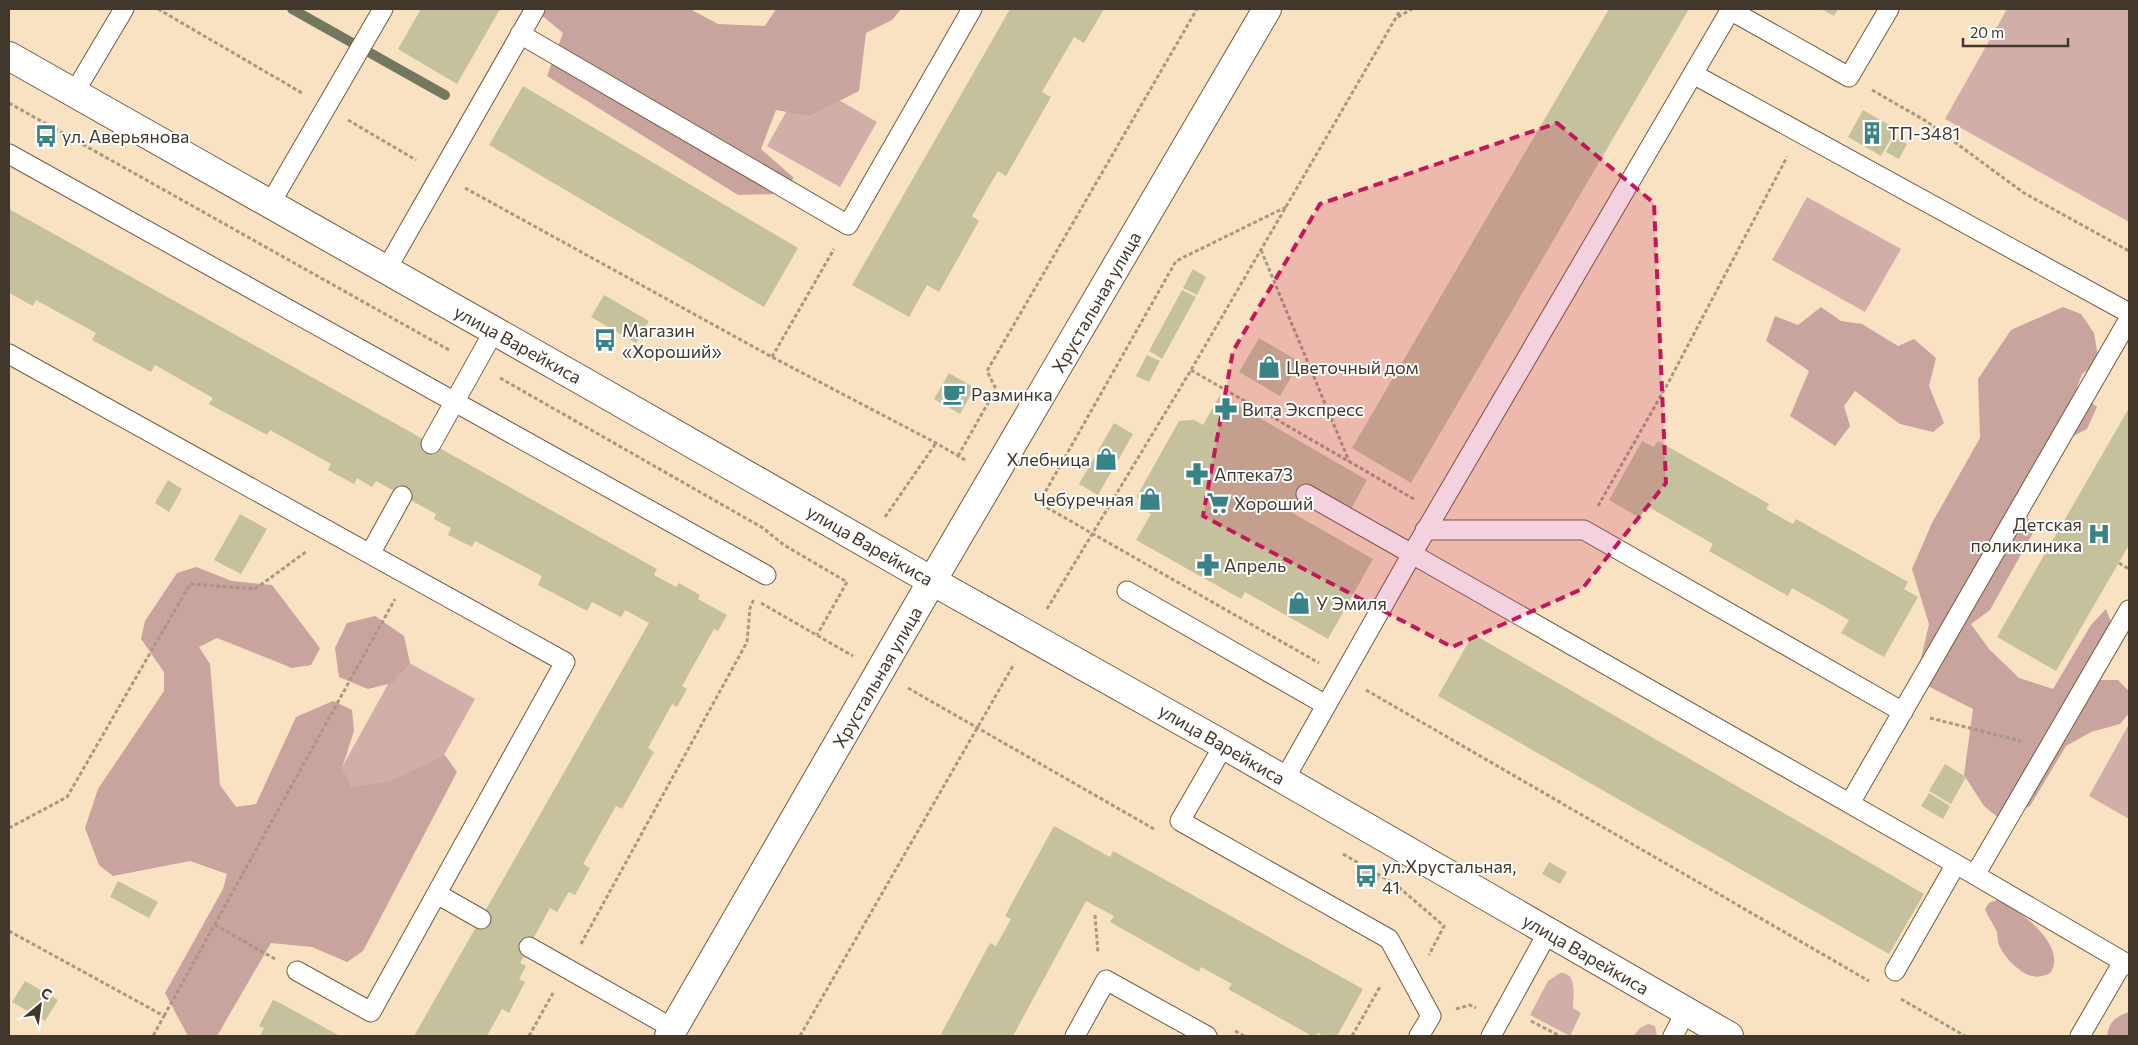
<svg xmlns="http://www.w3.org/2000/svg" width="2138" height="1045" viewBox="0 0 2138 1045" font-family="Commissioner,sans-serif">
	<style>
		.green { fill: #d2aea9 }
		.forest { fill: #c9a39e }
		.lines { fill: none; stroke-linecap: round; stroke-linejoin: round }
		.stream { stroke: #737860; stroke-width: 10 }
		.building { fill: #c5c19c }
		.service-casing { stroke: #715d40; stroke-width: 21 }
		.tertiary-casing { stroke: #715d40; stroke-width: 30 }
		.secondary-casing { stroke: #715d40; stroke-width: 30 }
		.path { stroke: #a99881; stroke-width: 3; stroke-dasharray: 4 2.5; stroke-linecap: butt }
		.service { stroke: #fff; stroke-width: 19 }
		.tertiary { stroke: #fff; stroke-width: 28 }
		.secondary { stroke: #fff; stroke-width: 28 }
		.marked { fill: #c2185b; fill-opacity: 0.2; stroke: #c2185b; stroke-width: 4; stroke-dasharray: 10 6; stroke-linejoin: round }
		.labels { text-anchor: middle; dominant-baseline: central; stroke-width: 4; stroke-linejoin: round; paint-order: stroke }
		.poi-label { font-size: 18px; fill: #41382b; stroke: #fff; text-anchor: start }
		.street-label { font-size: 18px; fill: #41382b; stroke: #fff }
	</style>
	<rect width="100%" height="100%" fill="#f9e2c2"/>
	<!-- green -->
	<path class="green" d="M2007,9H2129V222L1945,119Z
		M804,80L877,122L840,187L767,146Z
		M1807,197L1901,249L1865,312L1772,260Z
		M402,659L475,699L409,818L336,778Z
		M2129,724V819L2089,796Z
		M1560,973C1578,972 1573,997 1573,1008L1581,1013L1570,1036L1530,1015L1548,981Z
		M1648,1024L1655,1026L1657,1036H1633L1640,1028Z"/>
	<!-- forest -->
	<path class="forest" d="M534,9H690L718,24L765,26L776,9H901L892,20L866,33L859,91L809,116L776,110L761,149L794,178L779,194L738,195L547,76L563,33Z
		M1821,307L1841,321L1862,324L1898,346L1914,339L1936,358L1929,386L1944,423L1933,432L1900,424L1855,391L1844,406L1850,426L1835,446L1790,416L1809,371L1766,341L1775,316L1798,325Z
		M2063,307L2081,314L2094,333L2099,362L2082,374L2076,390L2097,407L2087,429L2047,449L2018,496L2034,531L1990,610L1971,624L1989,649L2019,678L2053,689L2091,625L2106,609L2112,625L2081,680H2118L2129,691V713L2120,724L2091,732L2066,746L2030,806L2000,819L1984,806L1964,775L1973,709L1916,680L1929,624L1912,569L1932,523L1980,438L1978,379L2011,330Z
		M196,567L232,581L272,585L320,648L311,665L292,668L217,638L199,647L210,664L220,785L236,807L256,804L296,717L333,701L352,710L354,731L342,768L351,787L389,782L445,755L457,772L363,951L347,962L312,947L271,943L217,1036H188L165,993L223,889L227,874L190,861L113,876L99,865L85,828L98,789L164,691V672L141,639L145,621L177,573Z
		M375,616L404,636L410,663L392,683L368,689L339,677L335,648L347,623Z
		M1997,900C2018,909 2065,943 2052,970C2050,974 2047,975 2042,976C2026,981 2005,959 1999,945C1997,940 1998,934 1996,930C1993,923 1988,917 1985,909L1989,903Z
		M2129,1012V1036H2107C2109,1021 2116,1017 2129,1012Z"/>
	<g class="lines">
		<!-- stream -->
		<path class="stream" d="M292,9L445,95"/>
	</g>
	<!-- building -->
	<path class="building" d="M421,9H500L457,84L398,49Z
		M1010,9H1104L1084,43L1074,37L1042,92L1051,97L1006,176L998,171L972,216L979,221L939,292L927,285L909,317L852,285Z
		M1609,9H1689L1411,483L1352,448Z
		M1821,9H1838L1834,16Z
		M523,86L798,248L764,307L489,145Z
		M1863,110L1896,129L1881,156L1848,137Z
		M1894,137L1907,144L1899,159L1886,152Z
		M9,209L657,569L654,575L676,587L679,583L700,595L698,599L727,615L718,631L714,629L682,686L687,689L677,707L672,704L648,748L654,752L622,809L616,806L583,864L590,868L575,895L569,892L557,912L550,908L520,963L526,966L519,979L525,982L509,1013L502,1009L487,1036H414L649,623L625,610L621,617L592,602L587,611L538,585L542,576L475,541L472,547L448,535L451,528L434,519L436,514L376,481L372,487L357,478L354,484L328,470L331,464L270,430L267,435L209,404L213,398L155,365L151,372L92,340L96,333L36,300L33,306L9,293Z
		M1193,269L1206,277L1197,295L1183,288Z
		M1182,290L1196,297L1162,359L1149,351Z
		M604,295L649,321L636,343L591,317Z
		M1259,338L1300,362L1280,396L1239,372Z
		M1147,355L1160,361L1149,382L1136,376Z
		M949,373L975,388L960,414L934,399Z
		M1220,395L1367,480L1351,509L1306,484L1291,512L1373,559L1328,639L1245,592L1241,599L1136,540L1151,514L1143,509L1137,496L1179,421L1194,420L1203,425Z
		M2129,408V545L2056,671L1997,637Z
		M1114,423L1133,434L1098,495L1079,484Z
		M1642,441L1654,447L1658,441L1769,504L1766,509L1793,524L1796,519L1908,582L1904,589L1918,597L1884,657L1841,633L1849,620L1792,588L1788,596L1709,551L1713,544L1647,506L1640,518L1609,500Z
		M168,480L182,489L169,512L155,503Z
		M240,514L267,529L241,574L214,560Z
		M1473,634L1924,894L1889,954L1438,696Z
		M1945,764L1966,777L1951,804L1929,791Z
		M1929,793L1950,806L1943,819L1921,806Z
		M1054,826L1110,857L1113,851L1363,989L1337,1036H1323L1318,1033L1316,1036H1312L1228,989L1232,984L1201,967L1199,972L1110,922L1114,916L1086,901L1013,1036H946L941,1034L990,943L996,946L1011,919L1005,916Z
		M1549,862L1567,872L1560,884L1542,874Z
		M1359,865L1380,877L1375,886L1354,874Z
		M118,881L158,902L149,918L110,897Z
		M25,981L58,1000L45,1021L12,1002Z
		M273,1000L278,1002L340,1036H260L264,1028L259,1026Z"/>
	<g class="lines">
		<defs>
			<path id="service" d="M1730,10L1849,77L1889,9
				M520,34L848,225L972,9
				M1693,74L2129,313
				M74,93L124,9
				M9,154L766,575
				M270,204L383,9
				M386,270L535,9
				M9,354L565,662L371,1012L297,971
				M431,444L494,331
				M1306,494L1412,554L1731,9
				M1425,530H1584L1903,712
				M370,554L402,496
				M1127,591L1326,705
				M1224,745L1180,821L1389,939L1431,1016L1419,1036
				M1284,780L1412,554L1975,875L2129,965
				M1850,803L2129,319
				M1975,875L2129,610
				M437,894L481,919
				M529,947L674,1029
				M1895,971L1956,864
				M1075,1036L1106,980L1207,1036
				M1491,1036L1548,932
				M1673,1036L1686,1011
				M2080,1036L2123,962"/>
			<path id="tertiary" d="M669,1036L932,581L1224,745L1729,1036"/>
			<path id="secondary" d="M9,56L581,380L932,581L1267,9"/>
		</defs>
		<!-- service casing -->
		<use href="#service" class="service-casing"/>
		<!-- tertiary casing -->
		<use href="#tertiary" class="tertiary-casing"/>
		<!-- secondary casing -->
		<use href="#secondary" class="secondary-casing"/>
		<!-- path -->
		<path class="path" d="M158,9L302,93
			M1398,17L1412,9
			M1872,90L1926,121L2024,193L2129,251
			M9,103L451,351
			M348,120L416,160
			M465,188L772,357L936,443L965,460
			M1286,207L1176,261L1039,503L1319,663
			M1261,250L1349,461
			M772,357L834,249
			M1191,370L1414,499
			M500,378L763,528L784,545L847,582L817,635
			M958,456L996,389L987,371L1197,9
			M1598,506L1667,385L1787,157
			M885,517L936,443
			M2119,563L2129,569
			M761,603L853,656
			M1047,609L1191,370L1401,9
			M908,688L1154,829
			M1366,690L1869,981
			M1930,718L2021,741
			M9,828L67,797L190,584L255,589L307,551
			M1343,854L1395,884L1444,926L1429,955
			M1095,915L1098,953
			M215,925L275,959
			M9,931L164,1016L153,1036
			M581,944L747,642L750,608L754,599
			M1901,999L1965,1036
			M1456,1009L1470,1005L1476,1008
			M164,1016L395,599
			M1531,1021L1560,1036
			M1235,1031L1244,1036
			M529,1036L553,993
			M800,1036L1014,664
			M1352,1036L1381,985"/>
		<!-- service -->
		<use href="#service" class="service"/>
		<!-- tertiary -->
		<use href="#tertiary" class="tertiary"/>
		<!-- secondary -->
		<use href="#secondary" class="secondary"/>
	</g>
	<!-- marked area -->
	<path class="marked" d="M1557,123L1654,203L1666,483L1582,589L1452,647L1203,516L1233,351L1320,204Z"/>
	<!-- icons -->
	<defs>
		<symbol id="building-bare" viewBox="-9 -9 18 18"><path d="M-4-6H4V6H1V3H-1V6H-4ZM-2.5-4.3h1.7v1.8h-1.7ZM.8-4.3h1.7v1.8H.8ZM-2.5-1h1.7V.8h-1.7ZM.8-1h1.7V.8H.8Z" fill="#398285" stroke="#fff" stroke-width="2.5" paint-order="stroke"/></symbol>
		<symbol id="bus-bare" viewBox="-9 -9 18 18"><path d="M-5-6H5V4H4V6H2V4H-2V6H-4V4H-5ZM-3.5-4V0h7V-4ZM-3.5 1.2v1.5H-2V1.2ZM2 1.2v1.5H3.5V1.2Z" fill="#398285" stroke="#fff" stroke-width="2.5" paint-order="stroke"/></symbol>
		<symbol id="shop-bare" viewBox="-9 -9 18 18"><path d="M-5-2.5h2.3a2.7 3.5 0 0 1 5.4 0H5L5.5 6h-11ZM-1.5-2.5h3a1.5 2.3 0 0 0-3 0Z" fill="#398285" stroke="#fff" stroke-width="2.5" paint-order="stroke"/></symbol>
		<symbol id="cafe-bare" viewBox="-9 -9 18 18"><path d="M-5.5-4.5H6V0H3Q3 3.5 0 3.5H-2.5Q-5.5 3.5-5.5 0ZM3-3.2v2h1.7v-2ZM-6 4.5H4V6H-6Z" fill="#398285" stroke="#fff" stroke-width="2.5" paint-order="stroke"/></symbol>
		<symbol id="pharmacy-bare" viewBox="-9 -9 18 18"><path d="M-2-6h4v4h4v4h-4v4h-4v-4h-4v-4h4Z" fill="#398285" stroke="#fff" stroke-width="2.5" paint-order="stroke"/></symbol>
		<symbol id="supermarket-bare" viewBox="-9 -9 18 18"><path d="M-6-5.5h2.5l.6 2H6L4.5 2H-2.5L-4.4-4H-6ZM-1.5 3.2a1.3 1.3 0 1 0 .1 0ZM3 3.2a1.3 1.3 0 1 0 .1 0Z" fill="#398285" stroke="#fff" stroke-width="2.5" paint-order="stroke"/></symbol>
		<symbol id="hospital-bare" viewBox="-9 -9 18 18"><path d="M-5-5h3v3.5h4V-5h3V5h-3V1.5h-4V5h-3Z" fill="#398285" stroke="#fff" stroke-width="2.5" paint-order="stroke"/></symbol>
	</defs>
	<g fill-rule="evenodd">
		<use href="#building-bare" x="1856" y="117" width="32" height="32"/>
		<use href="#bus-bare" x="30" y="120" width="32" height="32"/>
		<use href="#bus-bare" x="589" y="324" width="32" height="32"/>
		<use href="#shop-bare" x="1253" y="351" width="32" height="32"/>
		<use href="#cafe-bare" x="938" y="378" width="32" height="32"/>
		<use href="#pharmacy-bare" x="1210" y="393" width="32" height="32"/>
		<use href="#shop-bare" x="1090" y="443" width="32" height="32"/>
		<use href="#pharmacy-bare" x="1181" y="458" width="32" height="32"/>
		<use href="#shop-bare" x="1134" y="483" width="32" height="32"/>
		<use href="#supermarket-bare" x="1202" y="487" width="32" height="32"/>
		<use href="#hospital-bare" x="2083" y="518" width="32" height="32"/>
		<use href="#pharmacy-bare" x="1192" y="549" width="32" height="32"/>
		<use href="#shop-bare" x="1283" y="587" width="32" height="32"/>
		<use href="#bus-bare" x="1350" y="860" width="32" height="32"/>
	</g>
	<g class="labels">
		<!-- poi labels -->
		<g class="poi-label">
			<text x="1888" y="133">ТП-3481</text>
			<text x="62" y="136">ул. Аверьянова</text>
			<text x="622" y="330">Магазин<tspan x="622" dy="21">«Хороший»</tspan></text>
			<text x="1286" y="367">Цветочный дом</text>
			<text x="971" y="394">Разминка</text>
			<text x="1242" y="409">Вита Экспресс</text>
			<text x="1090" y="459" text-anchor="end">Хлебница</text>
			<text x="1214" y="474">Аптека73</text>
			<text x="1134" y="499" text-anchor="end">Чебуречная</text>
			<text x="1234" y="503">Хороший</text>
			<text x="2082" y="524" text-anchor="end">Детская<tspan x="2082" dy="21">поликлиника</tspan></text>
			<text x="1224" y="565">Апрель</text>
			<text x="1316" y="603">У Эмиля</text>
			<text x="1382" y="866">ул.Хрустальная,<tspan x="1382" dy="21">41</tspan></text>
		</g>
		<!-- street labels -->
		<g class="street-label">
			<text transform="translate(1096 302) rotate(-60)">Хрустальная улица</text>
			<text transform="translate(518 344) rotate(29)">улица Варейкиса</text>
			<text transform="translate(870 545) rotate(30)">улица Варейкиса</text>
			<text transform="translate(877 677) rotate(-60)">Хрустальная улица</text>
			<text transform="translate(1222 744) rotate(30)">улица Варейкиса</text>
			<text transform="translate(1586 954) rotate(30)">улица Варейкиса</text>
		</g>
	</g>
	<!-- border -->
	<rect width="2138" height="1045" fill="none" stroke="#41382b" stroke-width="20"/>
	<!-- north arrow -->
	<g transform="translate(40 1005) rotate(29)" stroke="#ffffff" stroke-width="4" paint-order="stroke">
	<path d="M0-4L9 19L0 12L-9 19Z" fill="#41382b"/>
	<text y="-8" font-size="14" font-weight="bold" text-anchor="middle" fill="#41382b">С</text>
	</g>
	<!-- scale -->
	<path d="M1963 38v8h105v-8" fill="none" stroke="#41382b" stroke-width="2.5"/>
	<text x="1970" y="38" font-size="15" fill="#41382b" stroke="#ffffff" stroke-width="4" paint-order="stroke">20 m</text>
</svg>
